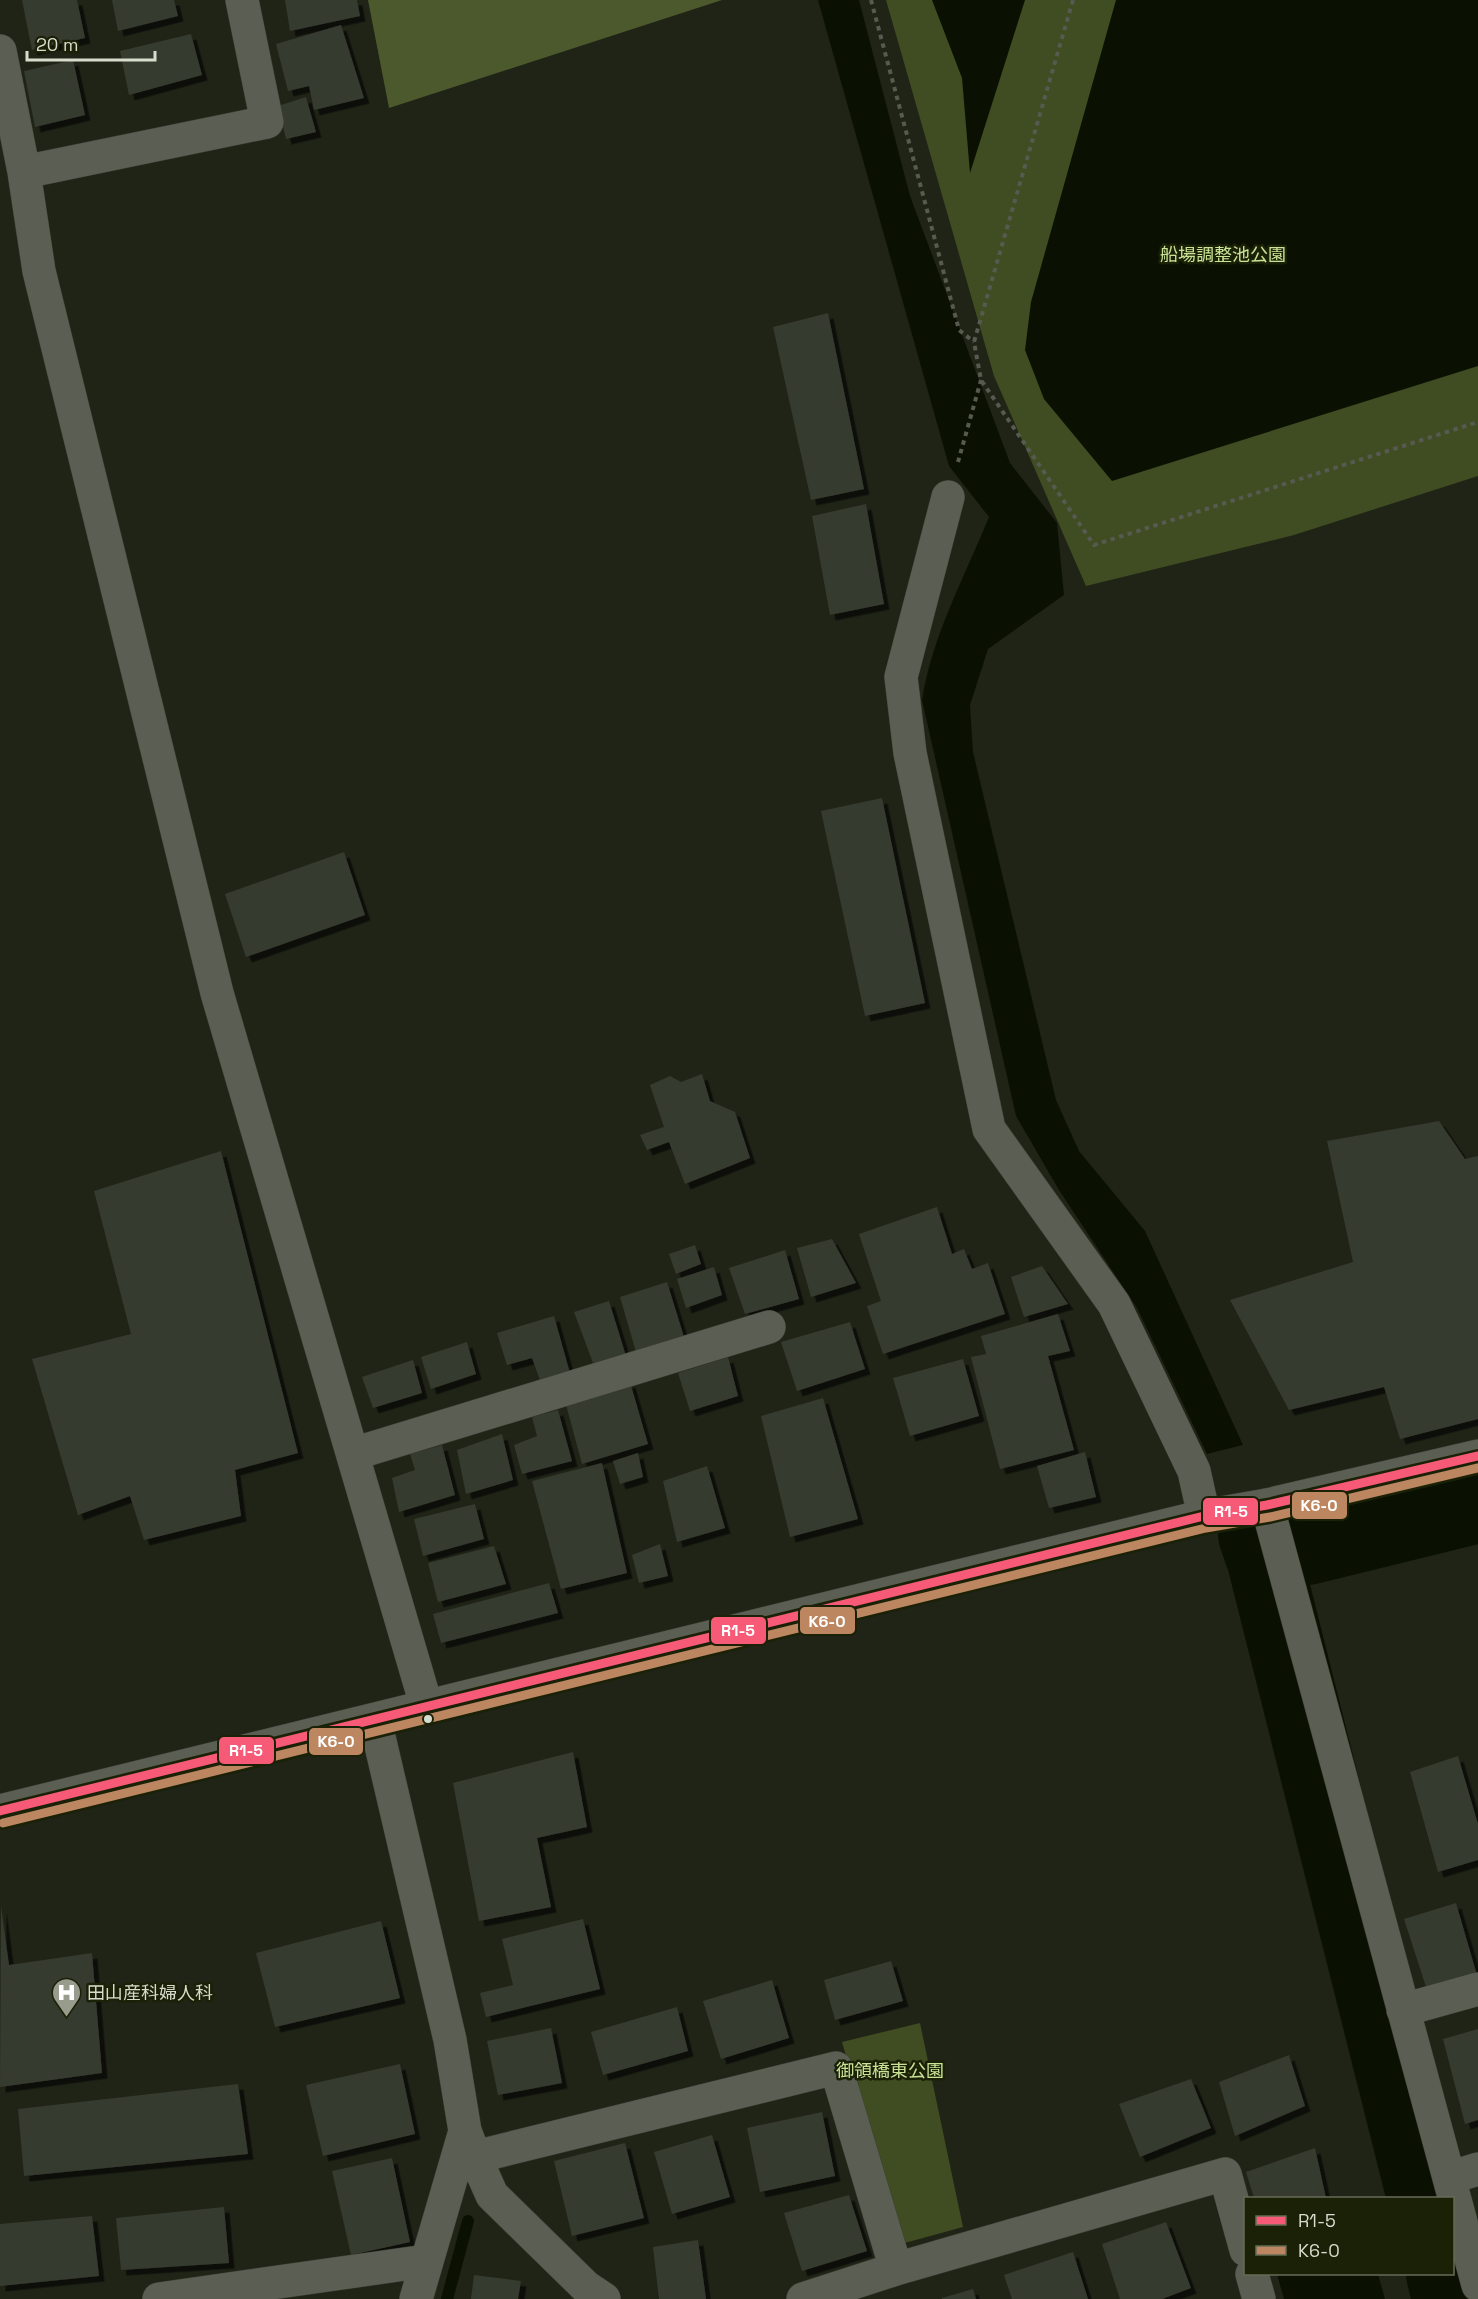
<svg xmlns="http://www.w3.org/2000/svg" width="1478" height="2299" viewBox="0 0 1478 2299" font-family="'Space Grotesk','Noto Sans JP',sans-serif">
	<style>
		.green { fill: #404c21 }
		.forest { fill: #4c592d }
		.water { fill: #0b1102 }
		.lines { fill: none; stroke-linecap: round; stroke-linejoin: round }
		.stream { stroke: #0b1102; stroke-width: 12 }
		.river { stroke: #0b1102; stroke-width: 76 }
		.building { fill: #363a2e; filter: url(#shadow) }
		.street-casing { stroke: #3b3f34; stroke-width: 34 }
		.secondary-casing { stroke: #3b3f34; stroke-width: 34 }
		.path { stroke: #565a50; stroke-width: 4; stroke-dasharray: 4.5 4.5; stroke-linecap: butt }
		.street { stroke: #5b5e53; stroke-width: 33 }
		.secondary { stroke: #5b5e53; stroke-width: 33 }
		.bus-1-casing { stroke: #1a2107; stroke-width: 14 }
		.bus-2-casing { stroke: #1a2107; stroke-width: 14 }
		.bus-1 { stroke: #f75a77; stroke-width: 9 }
		.bus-2 { stroke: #bb8660; stroke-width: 9 }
		.bus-dot { fill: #d7ddcd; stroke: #1a2107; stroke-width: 2 }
		.labels { text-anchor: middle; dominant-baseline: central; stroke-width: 5; stroke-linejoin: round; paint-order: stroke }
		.park-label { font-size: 18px; fill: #cae295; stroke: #1a2107 }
		.poi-label { font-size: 18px; fill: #d7ddcd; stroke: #1a2107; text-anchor: start }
		.line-badge { stroke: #1a2107; stroke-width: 2 }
		.badge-label { font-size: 16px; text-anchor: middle; font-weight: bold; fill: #fff }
	</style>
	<defs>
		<filter id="shadow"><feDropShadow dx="5.5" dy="5.5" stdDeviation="0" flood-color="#0009"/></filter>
	</defs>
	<rect width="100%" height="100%" fill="#202417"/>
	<!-- green -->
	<path class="green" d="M886,0H1478V476L1294,535L1086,586L994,376Z
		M920,2023L963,2227L901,2244L842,2042Z"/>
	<!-- forest -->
	<path class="forest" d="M368,0H722L389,108Z"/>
	<!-- water -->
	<path class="water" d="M818,0H859L910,196L1010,463L1057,523L1064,595L988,649L970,705L973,752L1056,1100L1079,1151L1145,1231L1243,1445L1207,1454L1137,1308L1059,1190L1016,1116L922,700C932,636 965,576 989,517L949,466Z
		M932,0H1025L970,173L962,78Z
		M1116,0H1478V366L1112,481L1044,399L1025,350L1031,302Z
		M1277,2274H1378L1385,2299H1284Z"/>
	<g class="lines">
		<!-- stream -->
		<path class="stream" d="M447,2299L468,2221"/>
		<!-- river -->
		<path class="river" d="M1256,1535L1265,1561L1425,2198
			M1307,1547L1478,1505
			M1444,2274L1450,2299"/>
	</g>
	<!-- building -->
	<path class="building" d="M22,0H77L85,38L32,50Z
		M112,0H174L178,16L118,31Z
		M285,0H357L360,16L290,31Z
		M341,25L364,98L314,110L309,86L288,91L276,44Z
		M191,34L202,75L129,95L120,51Z
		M73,60L85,115L35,127L24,71Z
		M306,97L316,132L286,139L278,106Z
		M828,313L864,489L811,500L773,327Z
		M866,504L884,604L830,615L812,516Z
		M882,798L925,1003L865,1016L821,811Z
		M344,852L365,915L246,957L225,894Z
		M702,1074L710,1101L735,1112L750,1158L685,1184L669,1142L647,1150L640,1135L664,1127L650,1085L670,1076L681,1082Z
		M1439,1121L1465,1159L1478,1156V1419L1400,1439L1384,1387L1289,1410L1230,1300L1353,1262L1327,1141Z
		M221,1151L298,1453L235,1470L241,1516L144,1540L130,1496L78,1515L32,1359L131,1334L94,1191Z
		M937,1207L952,1254L964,1249L972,1269L988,1263L1005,1314L883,1354L867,1306L881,1301L859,1234Z
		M832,1239L856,1283L811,1297L797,1248Z
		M695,1245L701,1264L676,1274L669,1254Z
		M785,1250L799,1299L745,1314L729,1268Z
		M1042,1266L1068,1304L1024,1317L1011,1277Z
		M714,1267L722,1295L686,1308L677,1279Z
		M667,1282L684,1337L636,1352L620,1297Z
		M609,1301L626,1356L593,1363L574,1312Z
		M1058,1314L1070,1351L1048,1356L1074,1450L1000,1469L971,1357L986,1354L981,1336Z
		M554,1316L570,1373L541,1383L532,1358L507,1365L497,1333Z
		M850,1322L865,1369L797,1391L781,1342Z
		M467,1342L476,1374L431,1389L421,1357Z
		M728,1357L738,1396L690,1411L678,1373Z
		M963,1359L979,1416L910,1436L893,1378Z
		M413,1360L422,1393L373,1408L362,1377Z
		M630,1382L648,1444L582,1464L565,1401Z
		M823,1398L858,1519L790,1537L761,1416Z
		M558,1410L572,1461L522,1474L514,1445L537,1436L532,1417Z
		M502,1434L513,1480L466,1494L457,1450Z
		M442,1445L455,1495L399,1512L392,1478L415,1470L410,1454Z
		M1085,1452L1096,1497L1049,1508L1037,1466Z
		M638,1453L643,1477L620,1484L613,1461Z
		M602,1463L627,1573L561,1589L532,1481Z
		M707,1466L725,1528L677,1542L663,1481Z
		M475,1504L484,1539L423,1556L414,1519Z
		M660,1544L668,1576L639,1583L632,1555Z
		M494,1546L506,1584L438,1602L428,1563Z
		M549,1583L558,1613L441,1643L433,1614Z
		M573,1752L587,1827L537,1838L551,1907L479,1921L453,1783Z
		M1458,1756L1478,1824V1860L1438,1872L1410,1772Z
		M1456,1903L1477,1975L1427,1990L1404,1919Z
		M1,1906L9,1965L92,1953L102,2073L0,2087Z
		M583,1919L600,1989L486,2017L480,1993L513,1985L502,1939Z
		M381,1921L400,1998L275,2027L256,1953Z
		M891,1961L903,2001L835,2020L824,1980Z
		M772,1980L789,2038L721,2059L703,2001Z
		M677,2007L688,2051L603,2075L591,2032Z
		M551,2028L562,2083L498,2095L487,2041Z
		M1478,2029V2120L1465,2124L1443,2039Z
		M1289,2055L1305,2106L1235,2136L1219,2082Z
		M400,2064L415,2134L323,2156L306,2085Z
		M1191,2079L1211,2128L1140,2157L1119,2104Z
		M238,2084L248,2154L24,2176L18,2109Z
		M822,2112L835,2176L760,2192L747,2128Z
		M712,2135L730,2197L672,2214L654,2152Z
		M625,2143L644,2218L572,2236L554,2161Z
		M1315,2148L1326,2198H1254L1246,2172Z
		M392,2158L410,2242L351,2255L332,2171Z
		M849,2195L867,2251L802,2271L784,2213Z
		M224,2207L229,2263L121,2270L116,2218Z
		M92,2216L99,2276L0,2286V2224Z
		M1166,2222L1191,2288L1162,2299H1120L1102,2244Z
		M698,2240L706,2299H659L653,2247Z
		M1073,2252L1088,2299H1012L1004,2275Z
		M474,2275L521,2281L518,2299H471Z
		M973,2289L976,2299H942V2298Z"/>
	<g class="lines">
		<defs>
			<path id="street" d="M0,51L24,172L39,271L217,993L427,1708
				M24,172L267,122L242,0
				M948,497L901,677L910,753L989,1129L1114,1304L1194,1471L1204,1516
				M353,1454L769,1327
				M1267,1505L1478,2285
				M375,1720L450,2040L465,2131L475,2157L492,2195L586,2287L604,2299
				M1403,2010L1478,1989
				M475,2157L836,2068L896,2269
				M1449,2178L1478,2169
				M1252,2274L1259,2299
				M159,2299L426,2261
				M416,2299L465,2131
				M803,2299L896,2269L1225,2174L1246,2250"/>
			<path id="secondary" d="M0,1811L1204,1516L1267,1505L1478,1456"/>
		</defs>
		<!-- street casing -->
		<use href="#street" class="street-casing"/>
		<!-- secondary casing -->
		<use href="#secondary" class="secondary-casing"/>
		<!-- path -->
		<path class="path" d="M871,0L959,330L974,342
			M1073,0L974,342L981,380L1094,545L1478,422
			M958,462L981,380"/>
		<!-- street -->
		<use href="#street" class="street"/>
		<!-- secondary -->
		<use href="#secondary" class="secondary"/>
		<defs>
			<path id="bus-1" d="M0,1811L1204,1516L1267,1505L1478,1456"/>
			<path id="bus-2" d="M3,1823L1206,1528L1270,1517L1478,1468"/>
		</defs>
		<!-- bus-1 casing -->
		<use href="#bus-1" class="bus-1-casing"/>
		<!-- bus-2 casing -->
		<use href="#bus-2" class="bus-2-casing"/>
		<!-- bus-1 -->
		<use href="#bus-1" class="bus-1"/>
		<!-- bus-2 -->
		<use href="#bus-2" class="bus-2"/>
	</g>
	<!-- icons -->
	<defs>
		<symbol id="hospital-pin" viewBox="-11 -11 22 30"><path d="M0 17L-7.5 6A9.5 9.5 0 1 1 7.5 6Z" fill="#979c8d" stroke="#1a2107"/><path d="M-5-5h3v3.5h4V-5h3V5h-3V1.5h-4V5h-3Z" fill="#fff"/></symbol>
	</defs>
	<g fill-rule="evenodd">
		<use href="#hospital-pin" x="50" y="1976" width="33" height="45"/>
	</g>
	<!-- markers -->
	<circle class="bus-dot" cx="428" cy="1719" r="5"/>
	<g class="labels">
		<!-- park labels -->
		<g class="park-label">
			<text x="1223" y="254">船場調整池公園</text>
			<text x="890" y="2070">御領橋東公園</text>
		</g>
		<!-- poi labels -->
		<g class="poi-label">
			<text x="87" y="1992">田山産科婦人科</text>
		</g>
	</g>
	<g class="line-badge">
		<rect x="1291" y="1491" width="57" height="29" rx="6" fill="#bb8660"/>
		<rect x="1202" y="1497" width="57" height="29" rx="6" fill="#f75a77"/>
		<rect x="799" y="1606" width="57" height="29" rx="6" fill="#bb8660"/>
		<rect x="710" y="1616" width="57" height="29" rx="6" fill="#f75a77"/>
		<rect x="308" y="1727" width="56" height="29" rx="6" fill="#bb8660"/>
		<rect x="218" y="1736" width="57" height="29" rx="6" fill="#f75a77"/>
	</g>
	<g class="badge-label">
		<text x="1319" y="1511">K6-0</text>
		<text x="1231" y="1517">R1-5</text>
		<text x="827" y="1627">K6-0</text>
		<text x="738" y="1636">R1-5</text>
		<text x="336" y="1747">K6-0</text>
		<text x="246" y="1756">R1-5</text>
	</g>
	<!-- legend -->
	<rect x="1244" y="2197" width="210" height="78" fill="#1a2107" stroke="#666c56" stroke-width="1.5"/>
	<rect x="1256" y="2216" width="30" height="9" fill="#f75a77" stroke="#666c56" stroke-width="1.5"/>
	<text x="1298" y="2227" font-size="18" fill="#d7ddcd">R1-5</text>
	<rect x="1256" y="2246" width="30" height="9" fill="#bb8660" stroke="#666c56" stroke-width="1.5"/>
	<text x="1298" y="2257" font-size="18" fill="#d7ddcd">K6-0</text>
	<!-- scale -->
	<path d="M27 51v9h128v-9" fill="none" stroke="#d7ddcd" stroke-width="3"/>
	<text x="36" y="51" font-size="18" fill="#d7ddcd" stroke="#1a2107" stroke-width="4.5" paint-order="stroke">20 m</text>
</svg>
